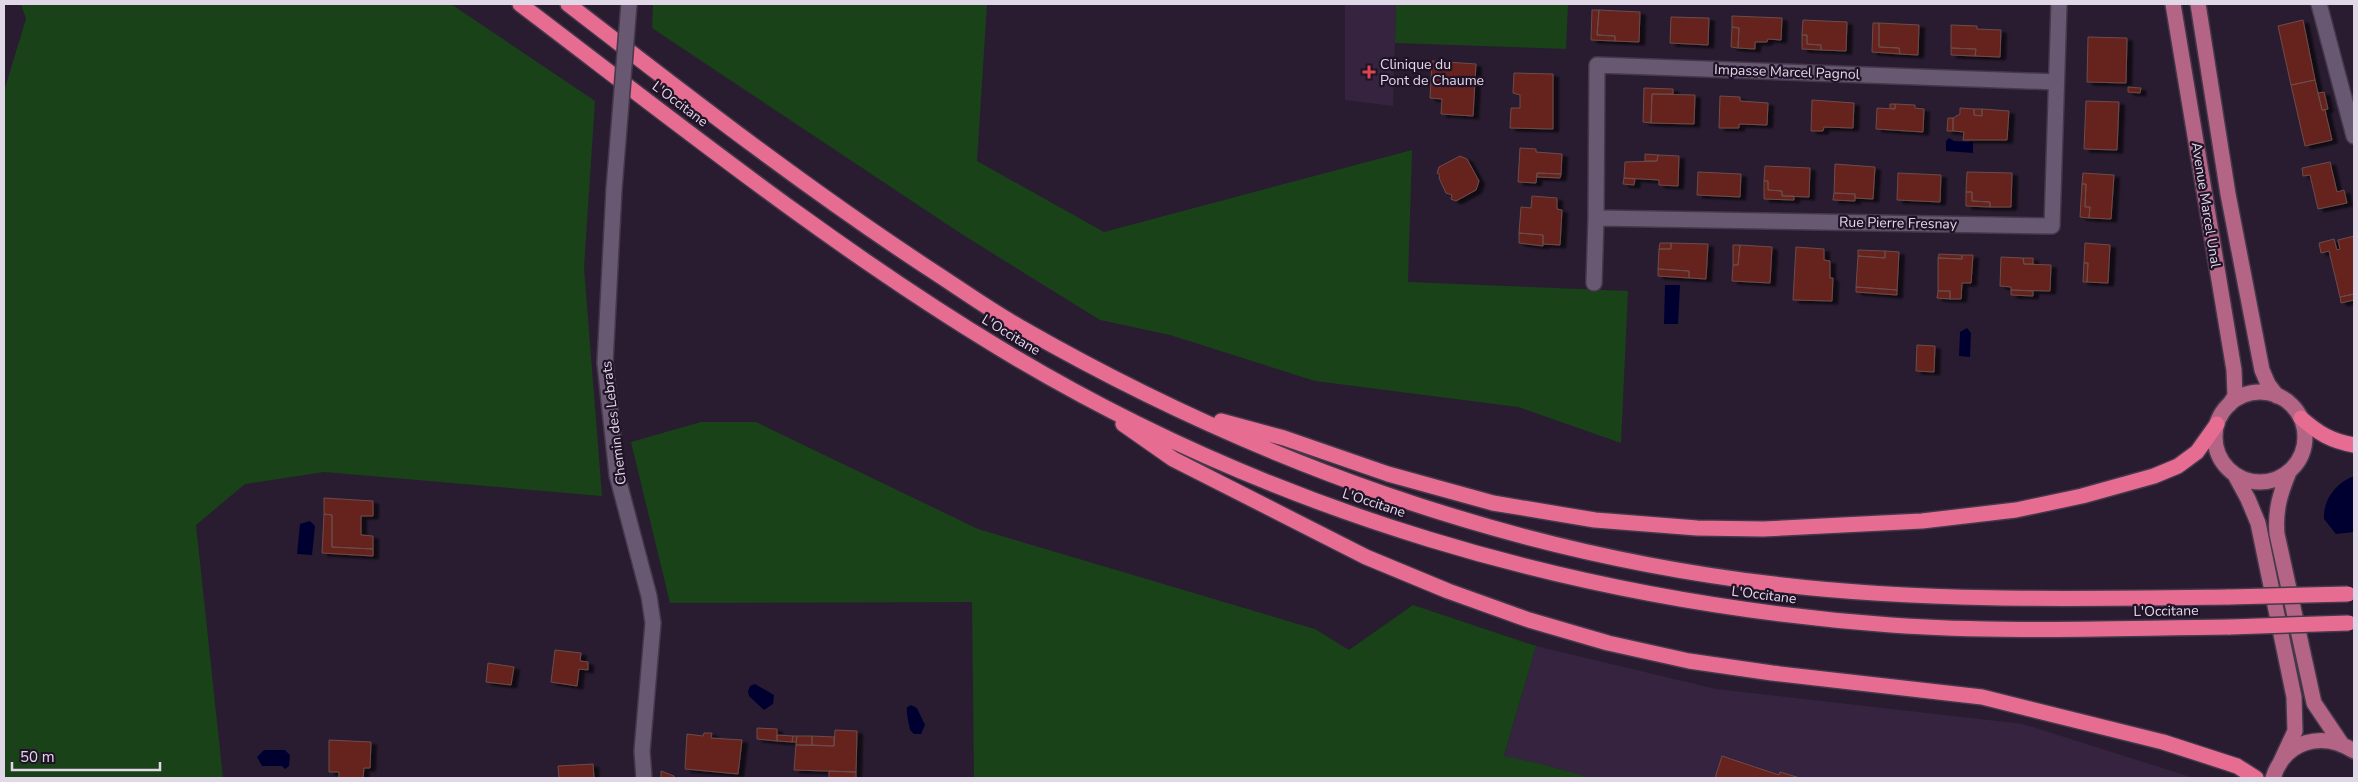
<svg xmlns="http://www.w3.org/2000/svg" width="2358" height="782" viewBox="0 0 2358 782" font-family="'Nunito Sans',sans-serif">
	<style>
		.built { fill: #35233f }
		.green { fill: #194219 }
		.water { fill: #000030 }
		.building { fill: #66221f; stroke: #6c4c49; filter: url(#shadow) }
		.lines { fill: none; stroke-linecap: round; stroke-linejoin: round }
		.minor-casing { stroke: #44384a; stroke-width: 18 }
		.major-casing { stroke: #44384a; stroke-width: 18 }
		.highway-casing { stroke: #44384a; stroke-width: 18 }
		.minor { stroke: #685871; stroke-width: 15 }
		.major { stroke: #b46484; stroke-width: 15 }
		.highway { stroke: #e76c91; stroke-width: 15 }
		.minor-bridge-casing { stroke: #44384a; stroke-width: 18; stroke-linecap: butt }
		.highway-bridge-casing { stroke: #44384a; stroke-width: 18; stroke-linecap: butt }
		.minor-bridge { stroke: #685871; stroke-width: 15 }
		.highway-bridge { stroke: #e76c91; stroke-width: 15 }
		.health-dot { fill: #e0444e; stroke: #201227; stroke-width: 2 }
		.labels { text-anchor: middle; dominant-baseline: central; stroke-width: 4.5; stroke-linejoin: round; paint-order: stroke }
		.poi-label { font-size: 14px; fill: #e1d8e7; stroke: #201227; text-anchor: start }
		.street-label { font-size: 14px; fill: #e1d8e7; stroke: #201227 }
	</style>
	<defs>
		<filter id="shadow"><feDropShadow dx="5.5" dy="3" stdDeviation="1" flood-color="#0009"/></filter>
	</defs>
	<rect width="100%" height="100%" fill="#291c31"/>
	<!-- built -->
	<path class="built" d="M1345,4H1396L1393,106L1345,100Z
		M1536,646L1716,689L2023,724L2194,778H1591L1542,764L1504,757Z"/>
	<!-- green -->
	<path class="green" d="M21,4H451L595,101L584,268L602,496L324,472L245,484L196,525L223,778H4V91L26,19Z
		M653,4H987L977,161L1104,232L1412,150L1408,282L1628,291L1621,443L1518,407L1315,381L1170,335L1100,320L963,235L652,28Z
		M1396,4H1568L1566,49L1395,43Z
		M701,422H756L978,529L1315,629L1349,650L1413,605L1536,646L1504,756L1542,764L1592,778H974L972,602L670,603L631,442Z"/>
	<!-- water -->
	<path class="water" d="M1949,138L1954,141L1973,142V153L1946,151V141Z
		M1665,285H1680L1678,324H1664Z
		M1967,328L1971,333L1970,357L1959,356L1960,332Z
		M2354,476V532L2336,534L2324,519C2323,499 2336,483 2354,476Z
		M310,521L315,526L312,555L297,554L300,524Z
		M755,684L774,695L773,704L764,710L749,696L748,691L750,686Z
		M911,705L917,708L925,725L921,734H914L910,730C909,724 906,713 907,707Z
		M264,750H285L290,755L289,766L285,769L282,766H262L257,757Z"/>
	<!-- building -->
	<path class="building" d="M1592,10H1599L1597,35L1615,36V41L1591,40Z
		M1599,10L1640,12L1639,42L1615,41V36L1597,35Z
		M1732,16L1782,18L1781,40L1768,39L1767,42H1755V49L1738,48L1739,28L1732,27Z
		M1671,17L1709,18L1708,45L1670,43Z
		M1803,20L1847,22L1846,51L1821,50V45L1807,44V35H1802Z
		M2303,20L2315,80L2291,85L2278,26Z
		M1873,23H1879V47L1899,48L1900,54L1872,52Z
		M1879,23L1919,25L1918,55L1900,54L1899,48L1879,47Z
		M1951,25L1977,26V29L2001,30L2000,57L1975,56L1976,49L1951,48Z
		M1732,27L1739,28L1738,48L1731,47Z
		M1802,35H1807V44L1821,45V50L1802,49Z
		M2088,37L2127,38L2126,83L2087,82Z
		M1951,48L1976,49L1975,56L1951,55Z
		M1432,61L1476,64L1473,116L1441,114L1442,99L1430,98Z
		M1514,73L1553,74V129L1510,128L1511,108H1520V95L1513,93Z
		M2315,80L2322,110H2325L2332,140L2305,146L2291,85Z
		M2128,87L2141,88L2140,93L2128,92Z
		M1644,88L1673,89V94H1652L1651,123L1643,122Z
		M2324,92L2328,109L2322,110L2318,93Z
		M1652,94L1695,95L1694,124L1651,123Z
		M1720,96L1740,97V101L1768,103L1767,125L1739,124V128H1719Z
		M1812,100L1854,103L1853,128L1824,127L1823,131H1811Z
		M2086,101L2119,102L2117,150L2084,149Z
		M1890,104H1895V109L1890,108Z
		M1895,104L1915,105V108L1924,109L1923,132L1876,129L1877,108L1895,109Z
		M1960,108L1974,109V115L1982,116V109L2009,111L2007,140H1963L1964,132L1953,131V118L1960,114Z
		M1974,109H1982V116L1974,115Z
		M1948,118H1953V131H1947Z
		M1520,148L1536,149V152L1562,154L1561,174L1537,173L1536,183L1518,182Z
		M1645,154L1658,155L1657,161H1645Z
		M1658,155L1679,156L1678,186L1659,185V180L1624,178L1625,162L1657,161Z
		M1460,156L1467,159L1479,181L1476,190L1456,201L1451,199L1452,195L1446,193L1439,178L1440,175L1437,173L1439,167Z
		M2330,162L2337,192L2344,190L2347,203L2318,209L2310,175L2303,176L2302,168Z
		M1835,164L1875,167L1873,199L1855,198V194L1834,193Z
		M1765,166L1810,168L1809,197L1782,196V191L1768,190V181H1764Z
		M1698,172L1741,174L1740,197L1697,195Z
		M1967,172L2012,173L2011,207H1990V202L1972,201V192H1966Z
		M1537,173L1561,174L1560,178L1537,177Z
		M1898,173L1941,175L1940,202L1897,200Z
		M2083,173L2114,175L2111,219L2089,218L2090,207H2085L2086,184H2082Z
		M1624,178L1635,179L1634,185L1623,184Z
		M1764,181H1768V190L1782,191V196H1794V200L1764,199Z
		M2082,184H2086L2085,207H2090L2089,218L2080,217Z
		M1966,192H1972V201L1990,202V207L1966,206Z
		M1834,193L1855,194V201L1833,200Z
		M1532,196L1557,198V209L1562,210L1560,245L1543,244V235L1519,233L1521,207L1531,208Z
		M1519,233L1543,235V246L1519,243Z
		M2354,236V294L2340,297L2329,251L2321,253L2319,243L2334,239L2337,250L2340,249L2338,240Z
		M1660,243H1671V249H1659Z
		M1671,243L1708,244L1706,279L1689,278V271L1658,269L1659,249H1671Z
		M2085,243L2110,245L2108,283L2087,282L2088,263H2084Z
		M1733,245H1740L1738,265H1733Z
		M1740,245L1772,247L1770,283L1732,281L1733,265H1738Z
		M1796,247L1824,249V260L1830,261V278H1833L1832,301L1793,300Z
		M1858,250L1885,251V258L1858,256Z
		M1885,251L1899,252L1897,290L1856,287L1858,256L1885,258Z
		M1939,254L1962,255V259L1938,258Z
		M1962,255H1973L1971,283H1962L1961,299H1950V291H1938V258L1962,259Z
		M2001,257L2023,258L2024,264L2051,265L2050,291L2011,290V287L2000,286Z
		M2023,258H2033V264H2024Z
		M2084,263H2088L2087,282H2083Z
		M1658,269L1689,271V278L1658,276Z
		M1856,287L1897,290V295L1856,292Z
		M2011,290L2033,291V296L2011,295Z
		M1938,291H1950V299L1937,298Z
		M2354,294V300L2341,303L2340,297Z
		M1917,345L1935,346L1934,372L1916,371Z
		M324,498L373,501V516H361V535L373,536V549L332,547V515L324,514Z
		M324,514L332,515V547L373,549V556L322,553Z
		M555,650L581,653L580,661L588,662V670L579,669L577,686L551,682Z
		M488,663L514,667L511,685L486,682Z
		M757,728L777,729V741L757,739Z
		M835,730L857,731L856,772L794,770L796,745L834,746Z
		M704,733H712L711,738L742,740L738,774L685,769L687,734L703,736Z
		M777,735L793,736L792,742L777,741Z
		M793,736H797L796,742H792Z
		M797,736H812V745H796Z
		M812,736L834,737V746L812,745Z
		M329,740L371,742L370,768H364L363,778H339V772H329Z
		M1722,756L1779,775L1780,772L1800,778H1715Z
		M593,764L594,778H559L558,766Z
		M661,771L674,776V778H661Z
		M829,771L856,772V778H829Z"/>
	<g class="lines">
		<defs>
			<path id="minor" d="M2319,4L2354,136
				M2056,82L1597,65L1596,218L2052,226L2059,4
				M614,189L605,363L617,475L649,596L653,623L642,751L644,778
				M1594,283L1596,218"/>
			<path id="major" d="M2173,4L2234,370L2235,396L2229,405
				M2198,4L2228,194L2262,370L2268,384L2277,396
				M2215 437a45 45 0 1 1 90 0a45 45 0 1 1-90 0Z
				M2289,472C2280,494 2275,510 2277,534L2314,703L2341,743
				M2235,475L2248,499L2258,523L2294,697L2295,731L2281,761
				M2273,778C2285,740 2322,731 2354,751"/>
			<path id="highway" d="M520,4C677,123 832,247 1001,349C1270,512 1579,602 1891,625C2004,633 2117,628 2230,627
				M568,4C686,95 803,186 928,268C959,288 988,309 1020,327C1252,460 1508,553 1774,584C1925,602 2077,599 2229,597
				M2301,418C2318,433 2331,441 2354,445
				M1221,421L1284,438L1388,474L1493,503L1595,520L1697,528L1763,529L1922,521L2016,510L2082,496L2154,476L2178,466L2197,452L2217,424
				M1123,424L1173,459L1366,557L1448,591L1529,620L1608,643L1689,661L1772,673L1982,697L2163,742L2237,766L2256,778"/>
		</defs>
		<!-- minor casing -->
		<use href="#minor" class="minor-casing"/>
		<!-- major casing -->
		<use href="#major" class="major-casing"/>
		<!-- highway casing -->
		<use href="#highway" class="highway-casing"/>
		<!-- minor -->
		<use href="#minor" class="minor"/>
		<!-- major -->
		<use href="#major" class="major"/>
		<!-- highway -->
		<use href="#highway" class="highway"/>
		<defs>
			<path id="minor-bridge" d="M614,189L629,4"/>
			<path id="highway-bridge" d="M2229,597L2348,594
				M2230,627L2349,623"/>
		</defs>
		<!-- minor-bridge casing -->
		<use href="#minor-bridge" class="minor-bridge-casing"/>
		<!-- highway-bridge casing -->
		<use href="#highway-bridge" class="highway-bridge-casing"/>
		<!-- minor-bridge -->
		<use href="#minor-bridge" class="minor-bridge"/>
		<!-- highway-bridge -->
		<use href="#highway-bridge" class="highway-bridge"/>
	</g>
	<!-- markers -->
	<path class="health-dot" d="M1366.5 64.5h5v5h5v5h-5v5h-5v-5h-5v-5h5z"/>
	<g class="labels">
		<!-- poi labels -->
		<g class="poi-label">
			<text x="1380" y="64">Clinique du<tspan x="1380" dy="16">Pont de Chaume</tspan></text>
		</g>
		<!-- street labels -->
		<g class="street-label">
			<text transform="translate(1787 72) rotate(2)">Impasse Marcel Pagnol</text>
			<text transform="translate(680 104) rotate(37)">L'Occitane</text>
			<text transform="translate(2206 205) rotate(81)">Avenue Marcel Unal</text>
			<text transform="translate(1898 223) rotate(1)">Rue Pierre Fresnay</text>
			<text transform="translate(1011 335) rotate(31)">L'Occitane</text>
			<text transform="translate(614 423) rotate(-97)">Chemin des Lebrats</text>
			<text transform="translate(1374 503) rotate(18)">L'Occitane</text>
			<text transform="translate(1764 595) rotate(7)">L'Occitane</text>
			<text transform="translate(2166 611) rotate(-1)">L'Occitane</text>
		</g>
	</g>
	<!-- border -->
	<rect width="2358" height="782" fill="none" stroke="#e1d8e7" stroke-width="10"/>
	<!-- scale -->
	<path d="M12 762v8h148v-8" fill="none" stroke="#e1d8e7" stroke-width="2.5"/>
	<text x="20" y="762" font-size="15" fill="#e1d8e7" stroke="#201227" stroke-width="4" paint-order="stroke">50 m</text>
</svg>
